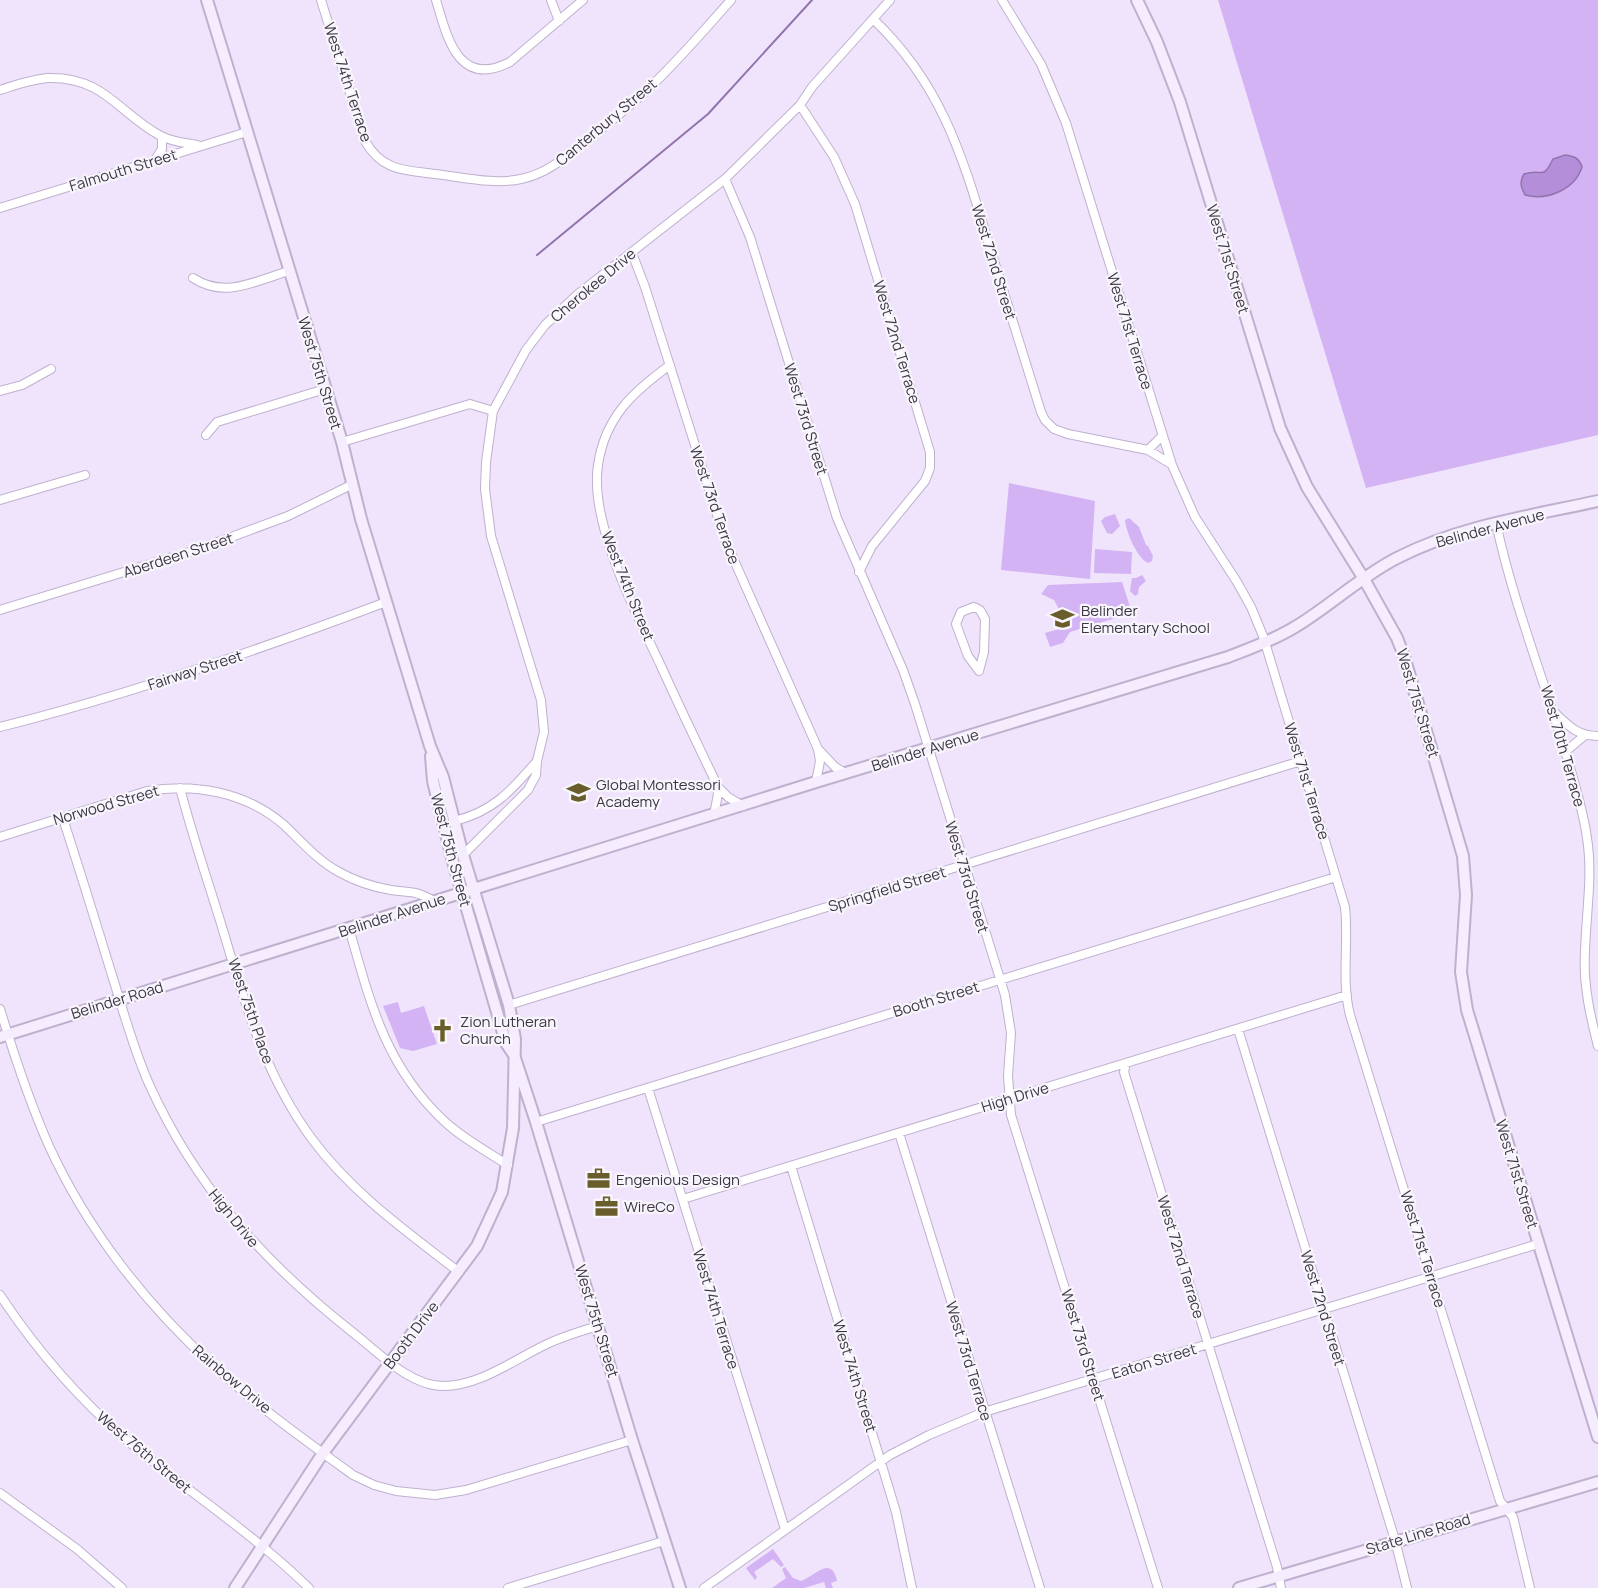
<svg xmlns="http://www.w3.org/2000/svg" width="1598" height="1588" viewBox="0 0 1598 1588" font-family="Manrope,sans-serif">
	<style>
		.green { fill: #d3b3f3 }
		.water { fill: #b58eda; stroke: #9174ad; stroke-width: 1.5 }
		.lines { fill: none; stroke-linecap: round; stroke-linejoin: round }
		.stream { stroke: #9174ad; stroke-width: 2 }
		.street-casing { stroke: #bfb0ce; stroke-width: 10 }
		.secondary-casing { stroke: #bfb0ce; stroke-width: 14 }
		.street { stroke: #fff; stroke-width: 8 }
		.secondary { stroke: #f5ecfe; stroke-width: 10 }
		.labels { text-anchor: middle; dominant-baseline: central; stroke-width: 4.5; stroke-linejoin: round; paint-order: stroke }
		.street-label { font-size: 15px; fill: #3c3643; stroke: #f8f5fc }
		.poi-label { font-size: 15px; fill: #3c3643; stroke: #f8f5fc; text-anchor: start }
	</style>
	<rect width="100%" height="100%" fill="#f0e4fd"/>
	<!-- green -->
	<path class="green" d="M1218,0H1598V435L1366,488Z
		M1009,483L1095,501L1090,579L1001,570Z
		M1115,514L1120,526L1112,534L1107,533L1101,521L1105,517Z
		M1129,518L1139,527L1146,545L1148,546L1153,556L1152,561L1148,563C1137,558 1126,532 1125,520Z
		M1095,549L1132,552L1131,574L1094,573Z
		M1142,575L1146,581L1139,587L1138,594L1135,596L1130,591L1132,578H1136Z
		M1122,582L1132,613L1070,632L1063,643L1050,647L1045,633L1059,629L1062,615L1054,600L1041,594L1048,585Z
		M398,1002L401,1013L424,1006L437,1044L413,1051L400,1048L383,1006Z
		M773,1549L784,1565L781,1567L773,1559L754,1572L757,1577L755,1580L746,1568Z
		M785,1567L793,1578L801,1581C814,1577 831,1554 837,1581L831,1583L833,1588H826L824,1582L804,1588H772L786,1578L782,1569Z"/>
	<!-- water -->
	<path class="water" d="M1565,155C1574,156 1579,158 1582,167C1575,189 1548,201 1525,195C1521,187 1519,182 1524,174C1544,168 1542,181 1553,159Z"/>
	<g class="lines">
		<!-- stream -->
		<path class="stream" d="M537,255L708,114L812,0"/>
		<defs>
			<path id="street" d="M321,0L365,141C382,171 404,170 435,174C463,177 493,185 521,179C547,174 567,156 587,140C609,123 630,106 650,87C679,60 705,29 731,0
				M436,0C447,37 458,89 510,62L583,0
				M551,0L559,21
				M1002,0L1041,64L1066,123L1172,465L1195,517L1237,582L1251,607L1263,636L1345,907C1349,943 1341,979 1350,1015L1500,1501L1513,1517L1530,1588
				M873,19C944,86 964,162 991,251C1008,305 1024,358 1041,412L1045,420L1054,429L1068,434L1148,450L1171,464
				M0,90C16,85 32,79 49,78C105,77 119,114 161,136C173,142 185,143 197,145
				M800,105L834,157L855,204L930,452V468L925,481L872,546L859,572
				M155,160L162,149V137
				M725,179L750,237L837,518L903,670L915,704L1005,995L1011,1033L1008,1076L1011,1115L1158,1588
				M0,208L247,132
				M632,253L645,287L725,540L818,749L820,761L816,782
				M193,278C225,299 255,281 289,271
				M670,365C633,392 605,417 598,465C589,522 636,613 661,666C679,706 698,745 717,785L718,794L714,815
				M0,391L22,385L51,369
				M206,435L217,422L325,389
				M342,442L470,404L493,411
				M1148,450L1162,436
				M0,500L85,475
				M1496,523C1513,602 1543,677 1566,754C1574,782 1583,809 1587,838C1593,876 1586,913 1585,952C1583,984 1590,1015 1598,1046
				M974,607L980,610L985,619L984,652L979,671L968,656L956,624L961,612Z
				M0,610L199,549L288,516L351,485
				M1554,712C1569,726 1577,736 1598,736
				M0,727C131,694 259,650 386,602
				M819,750L835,767L845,773
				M1565,752L1584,736
				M718,787L728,797L743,806
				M180,788C192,835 208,881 222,927C245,1003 264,1074 312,1139C352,1193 407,1232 459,1272
				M68,816L65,825C81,874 96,923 111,972C123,1010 133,1048 149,1084C195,1186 264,1262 351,1331C376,1350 409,1386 443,1386C480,1386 515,1359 547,1344C564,1336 581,1331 598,1326
				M454,821C493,812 512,790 537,761
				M0,837L147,791C195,783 246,792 284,825C302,842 317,860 339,872C355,881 373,887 391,890C411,893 415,890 434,901
				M463,855L528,790L536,775L537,761L544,732L541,700L491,536L485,489L486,462L493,411L526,350L545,325L577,295L725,179L800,105L812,87L890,0
				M349,928C370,1002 385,1065 443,1120C462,1138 486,1151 508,1165
				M509,1005L1301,761
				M0,1009C14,1055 29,1101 49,1146C87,1229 146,1305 214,1366C257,1406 306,1441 353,1475L374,1485L396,1491L435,1495L466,1490L632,1440
				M1238,1029L1395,1540L1407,1588
				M1126,1063L1124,1072L1277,1567L1281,1588
				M648,1088L785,1529
				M536,1122L1336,877
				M899,1133L1040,1588
				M791,1166L896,1512L912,1588
				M683,1199L1347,995
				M0,1295C35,1348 80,1400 129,1442C188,1492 254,1534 309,1588
				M0,1493L77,1549L122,1588
				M508,1588L664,1541
				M704,1588L890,1455L929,1435L984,1412L1538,1244"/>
			<path id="secondary" d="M207,0L342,442L361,519L430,746L443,777L463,855L509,1005L515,1039L513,1128L502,1192L477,1246L323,1453L235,1588
				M1137,0L1157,42L1180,102L1280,428L1307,487L1364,579L1397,638L1404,656L1463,856L1466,895L1461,972L1467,1010L1598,1437
				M431,756L433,781L452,858L506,1043L514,1055L536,1122L632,1440L680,1588
				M0,1037L816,782L1228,657C1251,648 1274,640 1295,627C1330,606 1360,577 1397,558C1459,526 1530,516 1598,501
				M1239,1588L1598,1482"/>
		</defs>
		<!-- street casing -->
		<use href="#street" class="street-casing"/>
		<!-- secondary casing -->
		<use href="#secondary" class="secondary-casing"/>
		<!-- street -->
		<use href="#street" class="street"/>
		<!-- secondary -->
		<use href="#secondary" class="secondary"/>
	</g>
	<!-- icons -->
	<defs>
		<symbol id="school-bare" viewBox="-9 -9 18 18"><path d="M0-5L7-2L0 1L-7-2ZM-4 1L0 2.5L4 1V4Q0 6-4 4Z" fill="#695e2b" stroke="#f8f5fc" stroke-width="2.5" paint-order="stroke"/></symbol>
		<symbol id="church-bare" viewBox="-9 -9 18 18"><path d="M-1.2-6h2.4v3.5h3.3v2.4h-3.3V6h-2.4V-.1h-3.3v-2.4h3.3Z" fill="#695e2b" stroke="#f8f5fc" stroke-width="2.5" paint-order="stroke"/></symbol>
		<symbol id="office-bare" viewBox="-9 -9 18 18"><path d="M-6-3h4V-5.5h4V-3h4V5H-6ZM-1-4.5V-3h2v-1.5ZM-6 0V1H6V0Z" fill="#695e2b" stroke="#f8f5fc" stroke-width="2.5" paint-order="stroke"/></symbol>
	</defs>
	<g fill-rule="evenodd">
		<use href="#school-bare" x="1046" y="602" width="33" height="33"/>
		<use href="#school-bare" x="562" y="776" width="33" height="33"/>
		<use href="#church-bare" x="426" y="1014" width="33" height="33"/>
		<use href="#office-bare" x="582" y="1162" width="33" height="33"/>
		<use href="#office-bare" x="590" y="1190" width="33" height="33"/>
	</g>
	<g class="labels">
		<!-- street labels -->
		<g class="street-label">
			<text transform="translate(348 82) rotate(72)">West 74th Terrace</text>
			<text transform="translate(606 122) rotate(-40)">Canterbury Street</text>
			<text transform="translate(123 170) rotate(-17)">Falmouth Street</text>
			<text transform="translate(1228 259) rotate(73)">West 71st Street</text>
			<text transform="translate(994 262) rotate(73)">West 72nd Street</text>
			<text transform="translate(593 285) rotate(-40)">Cherokee Drive</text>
			<text transform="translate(1130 331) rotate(73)">West 71st Terrace</text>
			<text transform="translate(897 342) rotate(73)">West 72nd Terrace</text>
			<text transform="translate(320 373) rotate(73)">West 75th Street</text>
			<text transform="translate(806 419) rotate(73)">West 73rd Street</text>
			<text transform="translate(715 505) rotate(71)">West 73rd Terrace</text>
			<text transform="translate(1490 528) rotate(-15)">Belinder Avenue</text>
			<text transform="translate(178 555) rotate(-18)">Aberdeen Street</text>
			<text transform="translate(628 586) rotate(68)">West 74th Street</text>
			<text transform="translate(195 670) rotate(-18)">Fairway Street</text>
			<text transform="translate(1418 703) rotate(73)">West 71st Street</text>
			<text transform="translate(1563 746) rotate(74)">West 70th Terrace</text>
			<text transform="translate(925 750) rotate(-17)">Belinder Avenue</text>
			<text transform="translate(1307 781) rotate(73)">West 71st Terrace</text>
			<text transform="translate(106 805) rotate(-16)">Norwood Street</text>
			<text transform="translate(451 850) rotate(75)">West 75th Street</text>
			<text transform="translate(967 877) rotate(73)">West 73rd Street</text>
			<text transform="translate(887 889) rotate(-17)">Springfield Street</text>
			<text transform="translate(392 915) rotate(-18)">Belinder Avenue</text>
			<text transform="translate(936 999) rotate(-17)">Booth Street</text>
			<text transform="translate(117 1000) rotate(-17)">Belinder Road</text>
			<text transform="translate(251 1011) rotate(71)">West 75th Place</text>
			<text transform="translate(1015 1097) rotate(-17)">High Drive</text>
			<text transform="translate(1517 1174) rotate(73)">West 71st Street</text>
			<text transform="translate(234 1218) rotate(51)">High Drive</text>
			<text transform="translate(1423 1249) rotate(73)">West 71st Terrace</text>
			<text transform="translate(1181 1257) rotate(73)">West 72nd Terrace</text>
			<text transform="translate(1323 1308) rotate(73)">West 72nd Street</text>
			<text transform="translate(716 1309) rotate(73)">West 74th Terrace</text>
			<text transform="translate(597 1321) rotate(73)">West 75th Street</text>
			<text transform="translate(411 1335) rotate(-53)">Booth Drive</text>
			<text transform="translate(1083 1345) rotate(73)">West 73rd Street</text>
			<text transform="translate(969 1361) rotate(73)">West 73rd Terrace</text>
			<text transform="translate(1154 1361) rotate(-17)">Eaton Street</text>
			<text transform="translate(855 1376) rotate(73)">West 74th Street</text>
			<text transform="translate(232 1379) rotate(40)">Rainbow Drive</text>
			<text transform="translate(144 1452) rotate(40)">West 76th Street</text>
			<text transform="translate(1418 1534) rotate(-17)">State Line Road</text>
		</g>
		<!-- poi labels -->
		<g class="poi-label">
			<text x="1081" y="610">Belinder<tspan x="1081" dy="17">Elementary School</tspan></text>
			<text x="596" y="784">Global Montessori<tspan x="596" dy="17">Academy</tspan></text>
			<text x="460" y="1021">Zion Lutheran<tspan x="460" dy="17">Church</tspan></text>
			<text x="616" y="1179">Engenious Design</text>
			<text x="624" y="1206">WireCo</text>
		</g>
	</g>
</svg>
